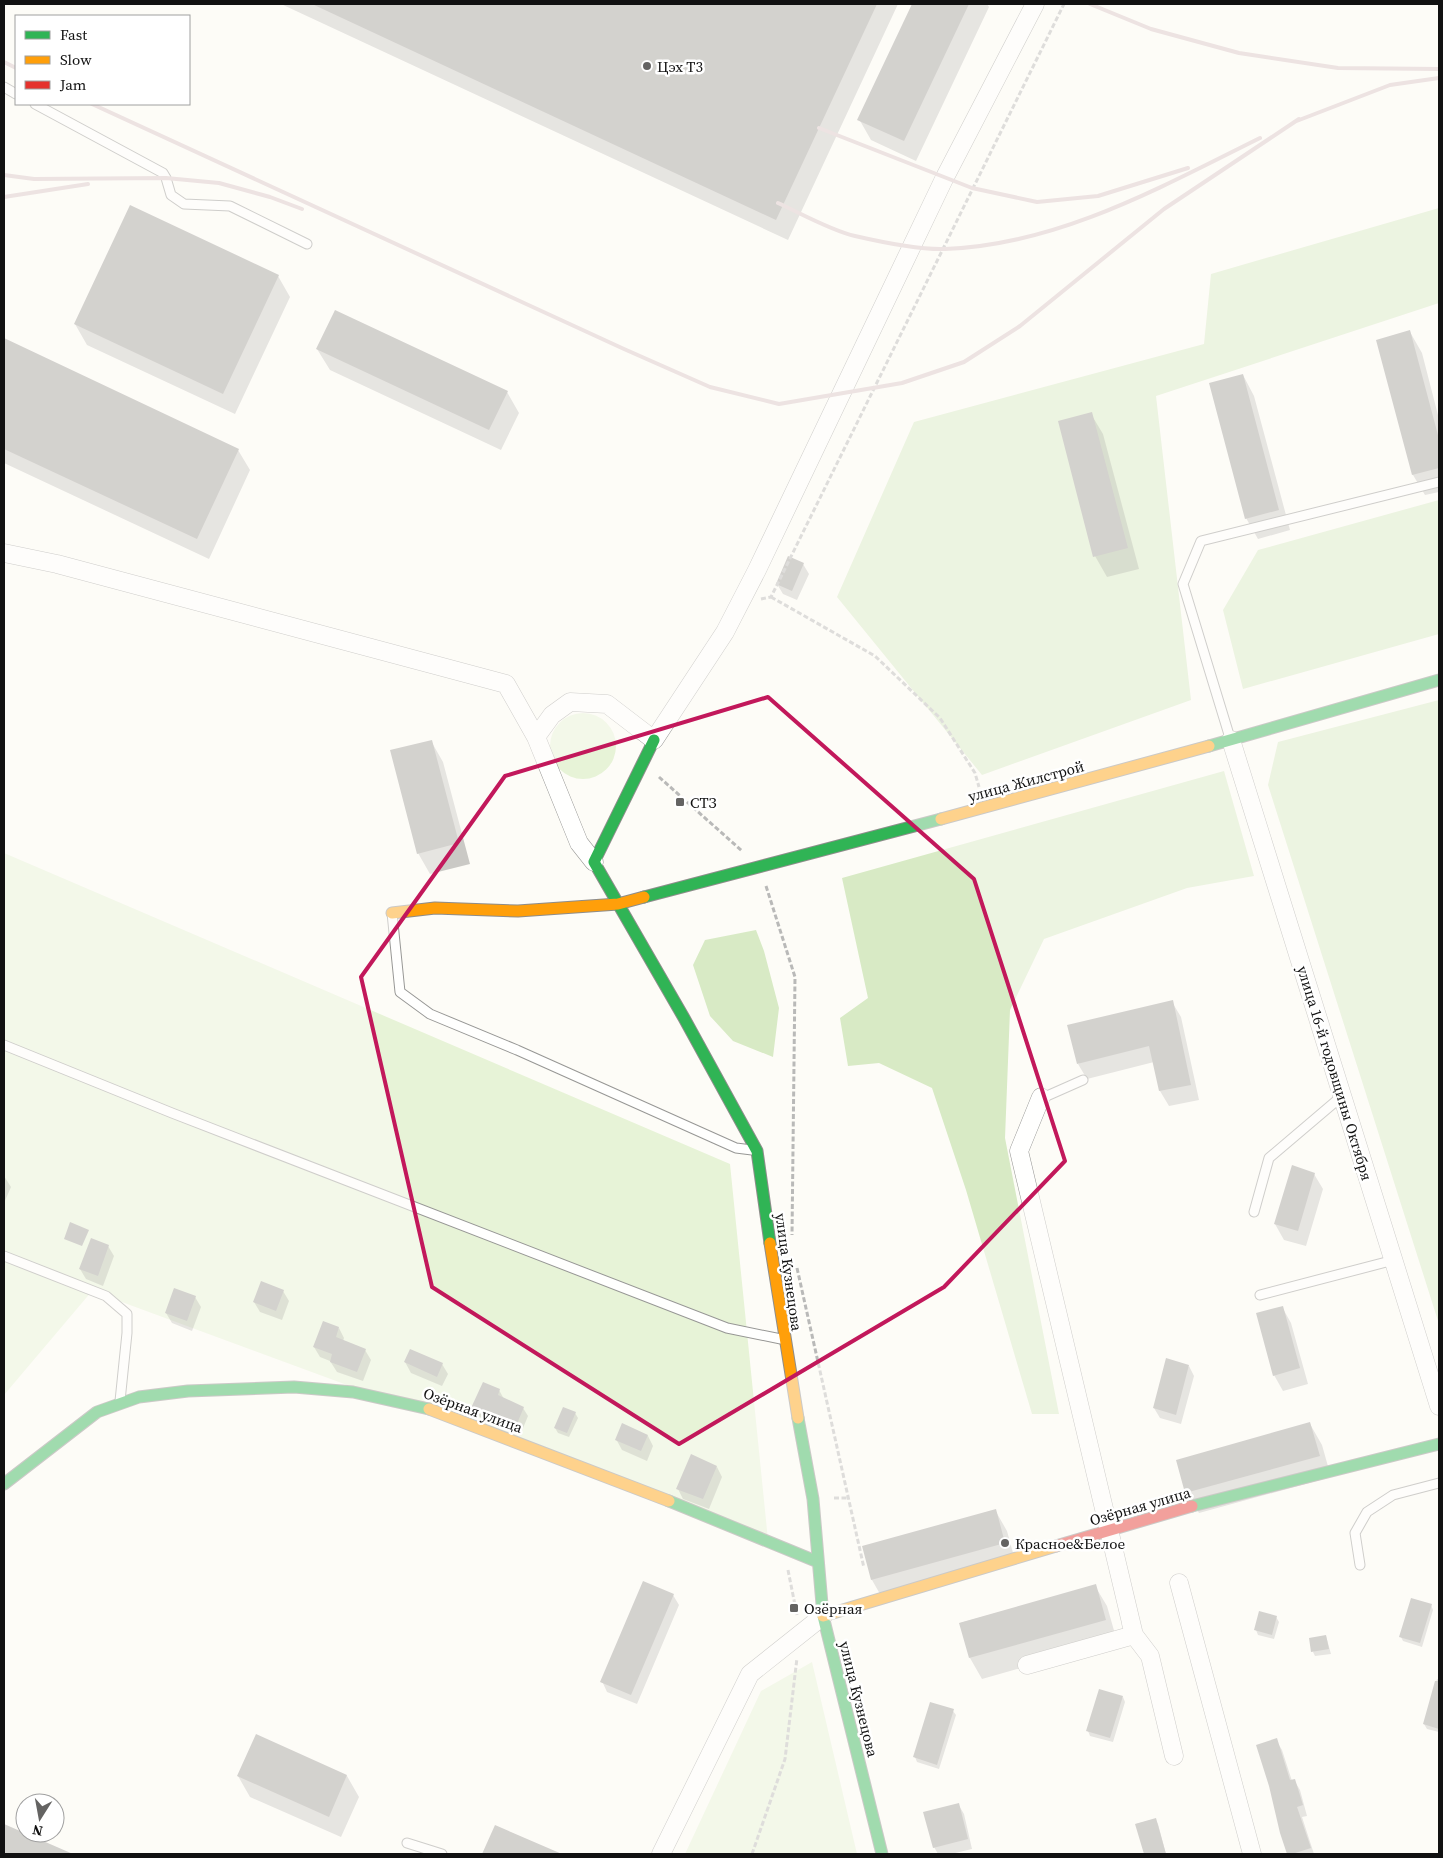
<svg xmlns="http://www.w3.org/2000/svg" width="1443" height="1858" viewBox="0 0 1443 1858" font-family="'Source Serif 4',serif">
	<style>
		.green { fill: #e7f3d7 }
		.forest { fill: #d8eac5 }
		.shadow { fill: #0003 }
		.building { fill: #a19f9c }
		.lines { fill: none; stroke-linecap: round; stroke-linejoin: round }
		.lane-casing { stroke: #979795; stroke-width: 11 }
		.street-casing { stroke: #979795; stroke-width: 19 }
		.fast-casing { stroke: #8e8d8b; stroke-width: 13 }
		.slow-casing { stroke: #8e8d8b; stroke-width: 13 }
		.jam-casing { stroke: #8e8d8b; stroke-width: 13 }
		.path { stroke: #b9b9b8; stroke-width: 3; stroke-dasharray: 5 2.5; stroke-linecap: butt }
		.lane { stroke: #fffffe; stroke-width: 9 }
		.street { stroke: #fffffe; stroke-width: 18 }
		.fast { stroke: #30b455; stroke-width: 11 }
		.slow { stroke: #ff9f0a; stroke-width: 11 }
		.jam { stroke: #e5322d; stroke-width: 11 }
		.rail { stroke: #d9c6c7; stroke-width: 4 }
		.marked { fill: none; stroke: #c2185b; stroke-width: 4; stroke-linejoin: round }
		.poi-dot { fill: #646362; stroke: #fff; stroke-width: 2 }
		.labels { text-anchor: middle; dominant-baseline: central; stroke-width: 5; stroke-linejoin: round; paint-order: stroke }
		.poi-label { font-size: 15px; fill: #111; stroke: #fff; text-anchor: start }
		.street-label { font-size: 15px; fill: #111; stroke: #fff }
	</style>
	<rect width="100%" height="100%" fill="#fdfcf7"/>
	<!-- green -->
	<path class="green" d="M550 746a33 33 0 1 1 66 0a33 33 0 1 1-66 0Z
		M4,853L730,1164L768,1540L92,1291L4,1395Z
		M812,1662L857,1854H685L761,1691Z"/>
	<!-- forest -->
	<path class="forest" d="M1439,208V303L1156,396L1191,700L982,775L837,597L914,422L1204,344L1211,274Z
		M1439,500V634L1243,689L1223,610L1258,550Z
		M1439,700V1324L1268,785L1278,742Z
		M1224,771L1254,876L1187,888L1044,939L1010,1010L1005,1138L1059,1414H1032L966,1190L932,1088L879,1063L848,1066L840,1018L868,998L842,878Z
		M756,930L764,951L779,1008L773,1057L733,1041L710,1016L693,965L705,940Z"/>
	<!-- shadow -->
	<path class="shadow" d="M281,4H898L788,240Z
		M913,4H987L989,7L916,161L871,140L859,119Z
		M278,276L290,297L235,414L87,345L75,324Z
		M1410,332L1422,353L1439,419V492L1425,495L1413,475L1378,340Z
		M4,340L238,450L250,470L209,559L4,463Z
		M317,349L507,392L519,413L501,450L330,370Z
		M1243,375L1254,396L1290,530L1258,539L1246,518Z
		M1091,414L1103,434L1139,569L1107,577L1095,556Z
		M803,564L809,574L797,600L783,594L777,584Z
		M431,741L443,762L470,864L430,874L418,853Z
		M1172,1002L1181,1017L1199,1100L1169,1106L1160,1091L1154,1062L1087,1079L1078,1064Z
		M1314,1174L1323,1189L1306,1246L1284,1240L1275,1224Z
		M4,1176L11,1187L4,1203Z
		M108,1246L114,1256L103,1286L86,1279L80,1269Z
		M283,1291L289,1301L282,1320L260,1312L254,1302Z
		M195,1297L201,1307L192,1331L172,1323L166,1313Z
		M1282,1307L1291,1323L1308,1384L1283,1391L1274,1375Z
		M339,1328L344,1338L343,1341L365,1350L371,1360L363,1381L337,1372L330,1361L320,1357L314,1347Z
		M405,1362L442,1364L448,1374L442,1386L411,1373Z
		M1189,1366L1194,1376L1181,1424L1160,1418L1154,1408Z
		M499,1390L504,1399L523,1408L528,1416L521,1433L477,1416L472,1408Z
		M575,1413L578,1418L569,1437L558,1433L555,1428Z
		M1310,1424L1322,1445L1331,1477L1199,1513L1187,1493Z
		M648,1436L653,1446L647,1461L622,1450L616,1439Z
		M717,1467L722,1477L709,1509L683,1499L678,1489Z
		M995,1510L1007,1531L1016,1564L884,1601L872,1580L863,1547Z
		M1095,1586L1107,1606L1117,1641L982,1679L970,1658L960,1623Z
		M673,1595L679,1605L637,1704L607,1692L602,1681Z
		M1431,1605L1433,1610L1422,1647L1403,1641L1401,1637Z
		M1276,1617L1279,1622L1274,1639L1258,1635L1256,1630Z
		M1326,1636L1331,1654L1315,1656L1313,1652Z
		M1437,1679L1439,1680V1732L1427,1729L1424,1724Z
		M1123,1697L1125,1702L1113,1742L1090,1736L1088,1731Z
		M953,1711L956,1715L939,1769L917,1762L915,1757Z
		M256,1736L347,1776L359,1797L341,1837L250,1797L238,1776Z
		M1276,1740L1282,1750L1292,1781L1294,1780L1300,1790L1307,1816L1302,1817L1314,1854H1289L1258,1745Z
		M958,1804L964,1814L972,1849L951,1854H938L934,1847Z
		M1155,1819L1158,1824L1166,1854H1145L1136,1824Z
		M4,1825L71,1854H4Z
		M496,1826L559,1854H486L485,1851Z"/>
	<!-- building -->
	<path class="building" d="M312,4H877L776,220Z
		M912,4H969L904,141L857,120Z
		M130,205L279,275L223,394L74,324Z
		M335,310L508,391L489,430L316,349Z
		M1410,330L1439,439V468L1412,475L1376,340Z
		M4,338L239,449L197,539L4,449Z
		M1243,374L1279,510L1245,519L1209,383Z
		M1092,412L1128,548L1093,557L1058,421Z
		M788,556L804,563L792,591L776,584Z
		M432,740L459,843L417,854L390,750Z
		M1173,1000L1191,1085L1159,1091L1149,1046L1077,1064L1067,1025Z
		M1292,1165L1315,1173L1298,1231L1274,1224Z
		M70,1222L89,1230L82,1246L64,1239Z
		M91,1238L109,1245L98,1276L79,1269Z
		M261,1281L284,1290L276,1311L253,1302Z
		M174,1288L196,1296L187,1321L165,1313Z
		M1283,1306L1300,1368L1273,1376L1256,1313Z
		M323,1321L339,1327L336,1337L366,1349L357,1372L330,1362L332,1354L313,1347Z
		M410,1349L443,1363L437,1377L404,1362Z
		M1166,1358L1189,1365L1176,1415L1153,1408Z
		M483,1382L500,1389L498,1395L524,1407L516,1426L471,1408Z
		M563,1407L576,1412L567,1433L554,1428Z
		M1310,1422L1320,1456L1185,1493L1176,1460Z
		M622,1423L648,1435L641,1451L615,1440Z
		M691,1454L717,1466L703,1499L676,1489Z
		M996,1509L1005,1543L871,1580L862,1546Z
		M643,1581L674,1594L631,1695L600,1682Z
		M1096,1584L1106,1620L969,1658L959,1623Z
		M1411,1598L1432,1604L1420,1643L1399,1637Z
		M1259,1611L1277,1616L1272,1635L1254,1630Z
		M1326,1635L1329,1649L1311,1652L1309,1638Z
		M1435,1681H1439V1729L1423,1724Z
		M1099,1689L1123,1696L1110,1738L1086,1731Z
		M930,1702L954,1709L937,1765L913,1757Z
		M256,1734L347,1775L329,1817L237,1776Z
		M1277,1738L1290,1780L1295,1779L1303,1805L1297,1807L1311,1848L1292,1854H1287L1280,1833L1269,1786L1256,1745Z
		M959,1803L968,1839L933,1848L923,1812Z
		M1156,1818L1166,1854H1144L1135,1824Z
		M4,1824L73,1854H4Z
		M495,1825L562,1854H482Z"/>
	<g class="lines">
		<defs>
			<path id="lane" d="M4,87L16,94
				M35,104L163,173L166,178L171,195L184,204L230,206L307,244
				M1230,738L1183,584L1201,541L1439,482
				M392,913L400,992L430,1014L517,1050L736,1148L752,1150
				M4,1045L172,1113L727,1328L781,1339
				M1040,1099L1083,1080
				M1254,1212L1269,1158L1342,1096
				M4,1256L106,1296L127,1314V1333L120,1401
				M1260,1295L1394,1260
				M1360,1565L1355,1533L1367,1512L1393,1495L1439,1483
				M407,1843L442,1854"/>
			<path id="street" d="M4,553L57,564L506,684L536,737L579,843L594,862
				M536,737L552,715L570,702L607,704L654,740L725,632L757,570L944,179L1035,4
				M1231,740L1439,1406
				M1179,1583L1252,1854
				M1131,1623L1134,1635L1150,1656L1174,1756
				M1027,1665L1134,1635L1019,1151L1041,1097
				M661,1854L750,1674L823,1616"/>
			<path id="fast" d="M654,740L594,862L684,1018L757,1151L770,1243
				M1209,746L1439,680
				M644,897L941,819
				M798,1418L813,1499L823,1616L882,1854
				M4,1484L97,1412L139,1397L188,1391L294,1387L353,1392L429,1409
				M669,1501L818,1562
				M1192,1506L1439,1444"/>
			<path id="slow" d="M941,819L1209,746
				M392,913L435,908L518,911L618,904L644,897
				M770,1243L798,1418
				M429,1409L669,1501
				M823,1616L1056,1546"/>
			<path id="jam" d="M1056,1546L1192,1506"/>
		</defs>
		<!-- lane casing -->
		<use href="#lane" class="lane-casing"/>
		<!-- street casing -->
		<use href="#street" class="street-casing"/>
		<!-- fast casing -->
		<use href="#fast" class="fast-casing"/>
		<!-- slow casing -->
		<use href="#slow" class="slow-casing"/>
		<!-- jam casing -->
		<use href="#jam" class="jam-casing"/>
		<!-- path -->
		<path class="path" d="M771,597L875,656L940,718L975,773L979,787
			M761,599L771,597L1064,4
			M659,777L742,851
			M766,886L795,977L792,1235
			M797,1268L864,1568
			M834,1498H848
			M788,1570L797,1615
			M752,1854L785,1759L797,1658"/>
		<!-- lane -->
		<use href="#lane" class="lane"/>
		<!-- street -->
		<use href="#street" class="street"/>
		<!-- fast -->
		<use href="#fast" class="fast"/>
		<!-- slow -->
		<use href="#slow" class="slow"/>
		<!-- jam -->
		<use href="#jam" class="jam"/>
		<!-- rail -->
		<path class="rail" d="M1090,4L1151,29L1239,53L1338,68L1439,69
			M4,62L16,68
			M92,104L624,349L710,387L779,404L902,383L964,362L1020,326L1164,209L1299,119
			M1294,122L1390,85L1439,78
			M819,128L972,188L1037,202L1098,196L1188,168
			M4,175L34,179L166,178L219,183L270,197L302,209
			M4,197L88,184
			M778,203C800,213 832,231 855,236C881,242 918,250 945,249C1058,245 1161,187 1260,138"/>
	</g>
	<!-- marked area -->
	<path d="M0 0H1443V1858H0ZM768,697L974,879L1065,1161L944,1287L679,1444L432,1287L361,977L505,776Z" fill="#fdfcf7" fill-opacity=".55" fill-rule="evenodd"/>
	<path class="marked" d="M768,697L974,879L1065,1161L944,1287L679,1444L432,1287L361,977L505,776Z"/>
	<!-- markers -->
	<g class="poi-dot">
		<circle cx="647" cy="66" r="5"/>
		<rect x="675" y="797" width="10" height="10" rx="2.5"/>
		<circle cx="1005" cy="1543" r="5"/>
		<rect x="789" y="1603" width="10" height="10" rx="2.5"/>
	</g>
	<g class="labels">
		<!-- poi labels -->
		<g class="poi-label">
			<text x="657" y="66">Цэх Т3</text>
			<text x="690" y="802">СТЗ</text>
			<text x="1015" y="1543">Красное&amp;Белое</text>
			<text x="804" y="1608">Озёрная</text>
		</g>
		<!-- street labels -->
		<g class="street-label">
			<text transform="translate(1026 781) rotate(-15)">улица Жилстрой</text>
			<text transform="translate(1335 1073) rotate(73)">улица 16-й годовщины Октября</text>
			<text transform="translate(789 1272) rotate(82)">улица Кузнецова</text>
			<text transform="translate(473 1410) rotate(20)">Озёрная улица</text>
			<text transform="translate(1140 1506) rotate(-16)">Озёрная улица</text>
			<text transform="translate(859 1699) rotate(76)">улица Кузнецова</text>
		</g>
	</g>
	<!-- border -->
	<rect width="1443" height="1858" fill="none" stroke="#111111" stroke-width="10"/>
	<!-- legend -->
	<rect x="15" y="15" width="175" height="90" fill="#ffffff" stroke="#a0a0a0"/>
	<rect x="25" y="31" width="25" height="8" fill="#30b455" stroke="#a0a0a0"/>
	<text x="60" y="40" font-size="15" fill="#111111">Fast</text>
	<rect x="25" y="56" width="25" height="8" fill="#ff9f0a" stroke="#a0a0a0"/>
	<text x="60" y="65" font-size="15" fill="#111111">Slow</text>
	<rect x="25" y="81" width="25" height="8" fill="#e5322d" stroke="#a0a0a0"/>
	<text x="60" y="90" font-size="15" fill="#111111">Jam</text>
	<!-- north arrow -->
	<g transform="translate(40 1818) rotate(191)"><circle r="24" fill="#ffffff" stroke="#a0a0a0"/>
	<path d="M0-4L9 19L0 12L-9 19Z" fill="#646362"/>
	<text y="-8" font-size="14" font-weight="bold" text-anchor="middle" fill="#111111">N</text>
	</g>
</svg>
